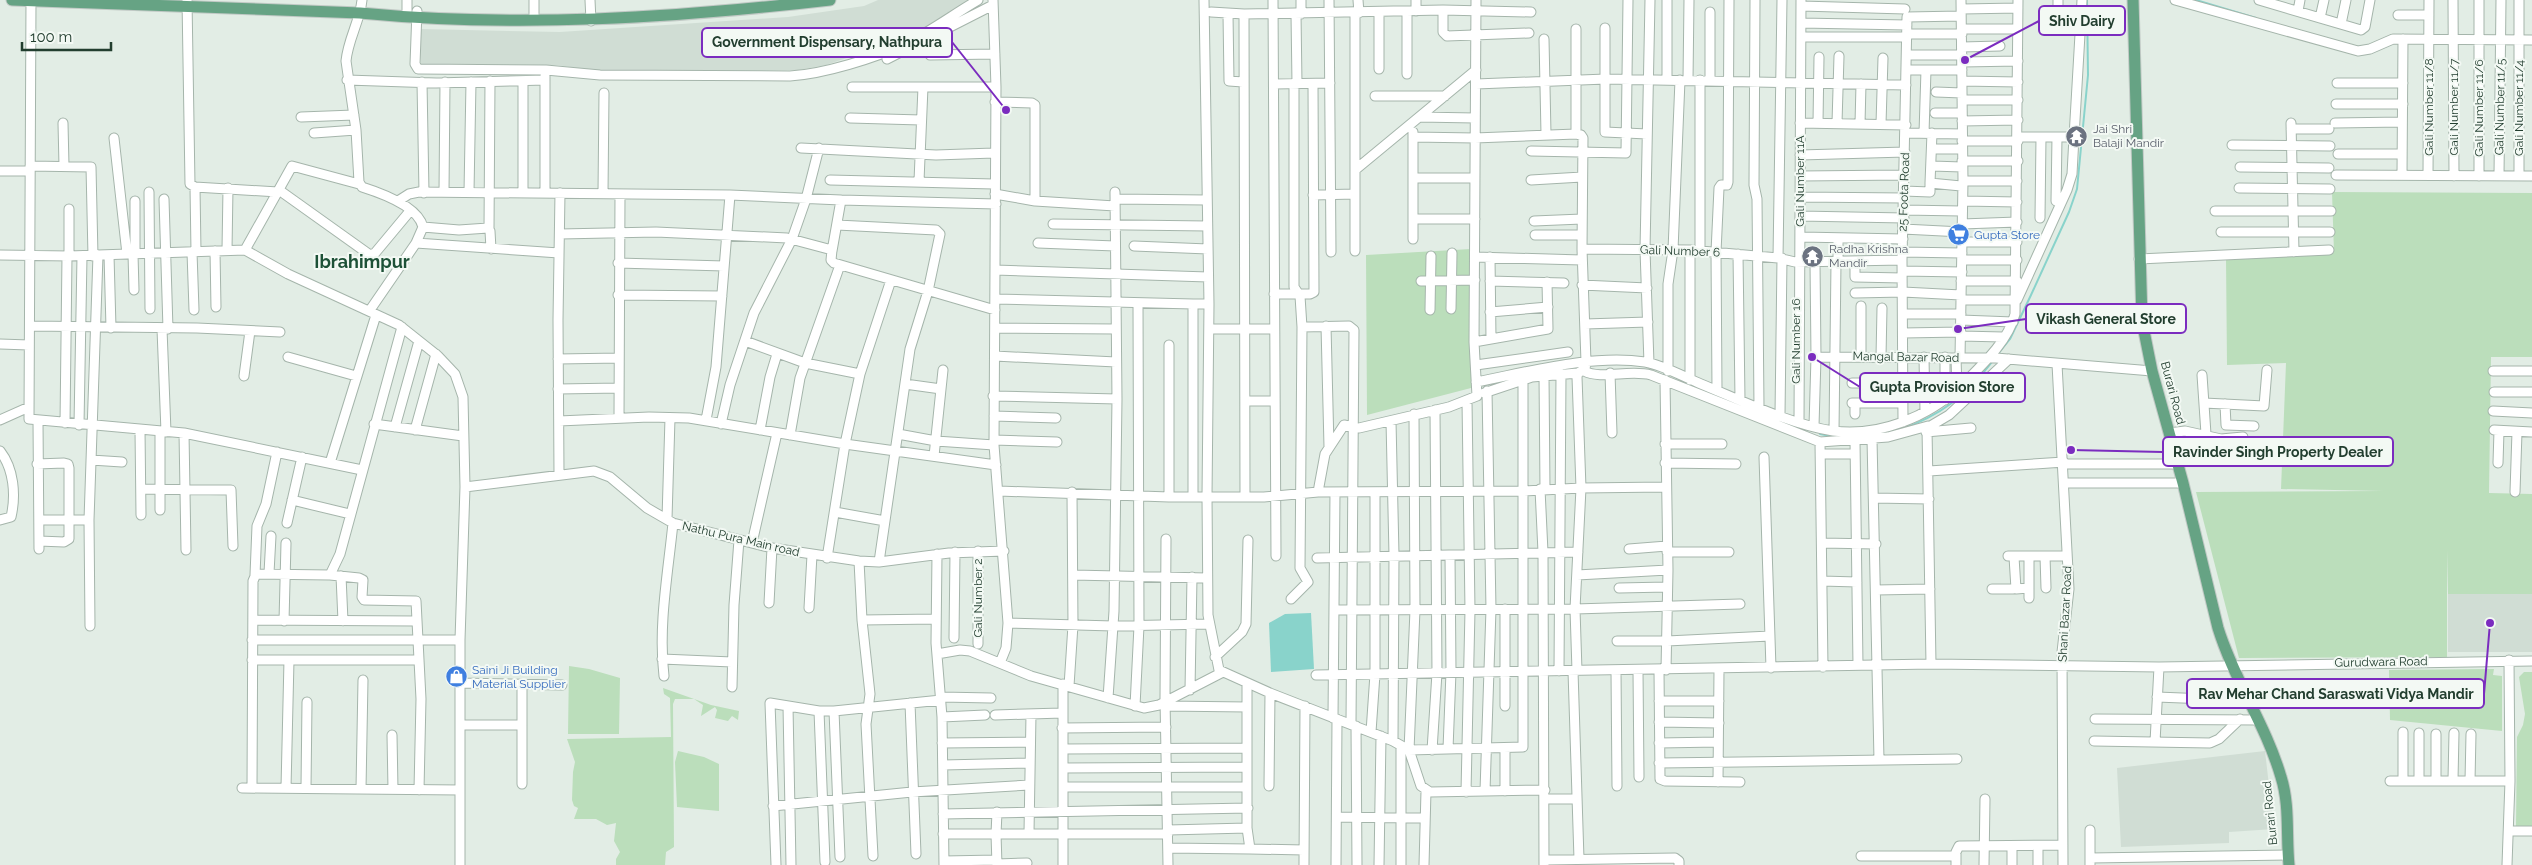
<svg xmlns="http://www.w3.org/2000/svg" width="2532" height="865" viewBox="0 0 2532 865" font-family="Raleway,sans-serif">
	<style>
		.built { fill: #d0ddd4 }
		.green { fill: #bbdebb }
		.water { fill: #89d3cb }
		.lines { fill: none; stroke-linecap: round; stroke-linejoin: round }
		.stream { stroke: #89d3cb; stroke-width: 2 }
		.minor-casing { stroke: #a5b5ab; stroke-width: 11 }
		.major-casing { stroke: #c1c9c5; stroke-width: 13 }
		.minor { stroke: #fff; stroke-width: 9 }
		.major { stroke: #66a384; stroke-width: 11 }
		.labels { text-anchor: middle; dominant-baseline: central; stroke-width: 4; stroke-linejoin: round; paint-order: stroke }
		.street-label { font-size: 12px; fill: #223e2f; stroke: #f3f9f4 }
		.worship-label { font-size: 12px; fill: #5b616d; stroke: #f3f9f4; text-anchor: start }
		.shop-label { font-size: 12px; fill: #366cbe; stroke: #f3f9f4; text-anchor: start }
		.district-label { font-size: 18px; font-weight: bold; fill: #1d5137; stroke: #f3f9f4 }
		.leader { fill: none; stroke: #7b2cbf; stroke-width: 2 }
		.callout-dot { fill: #7b2cbf; stroke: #f3f9f4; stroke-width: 2 }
		.callout { fill: #f3f9f4; stroke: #7b2cbf; stroke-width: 2 }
		.callout-label { font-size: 14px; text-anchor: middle; font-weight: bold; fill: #223e2f }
	</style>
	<rect width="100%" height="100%" fill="#e2ede5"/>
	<!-- built -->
	<path class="built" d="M878,0H970L908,37L826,65L798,70L597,71L557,65L421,64L420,29L560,32L788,17L864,6Z
		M2532,594V652H2448V594Z
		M2265,751L2274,829L2229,832V843L2121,847L2117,768Z"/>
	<!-- green -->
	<path class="green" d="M2332,192L2532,193V357H2491L2489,493L2532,494V594H2448L2447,550V657L2239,658L2196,492L2384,491L2281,489L2286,363L2227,365L2226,258L2334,253Z
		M1471,249V388L1367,415L1366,255Z
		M569,666L589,669L620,678L619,734H568Z
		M2494,669L2493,675L2502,676V731L2390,720L2389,670Z
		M2524,672H2532V828L2516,826L2517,737L2523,725L2525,714L2519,677Z
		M663,688L711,705L739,711L738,720L732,716L728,721L715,718L717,710L715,707L701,716L703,705L694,699H675L673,704L674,847L666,852L665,865H616V859L620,852L614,841L616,823L607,825L596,819H574L578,808L574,806L572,800L573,772L575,762L567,739L671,737L670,698L664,694Z
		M678,751L704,757L719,764V811L677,807L675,762Z"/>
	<!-- water -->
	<path class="water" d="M1311,613L1314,669L1271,672L1269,623L1285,614Z"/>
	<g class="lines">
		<!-- stream -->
		<path class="stream" d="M2196,0L2256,18
			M1998,354L2010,339L2031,295L2069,212L2077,189L2088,75L2087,0
			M1899,430C1940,416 1966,396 1992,362
			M1820,434L1835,437"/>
		<defs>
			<path id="minor" d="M31,0L29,419L184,433L362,470
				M187,0L190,184L195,187L278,192
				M362,0C360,21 348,39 346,61L356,130L359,182L362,187C381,193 418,206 423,227L416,243L370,310
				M534,0V20
				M590,0L591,21
				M993,0L996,87L994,445L1008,623L1006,648L1000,663
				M1273,0L1276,556
				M1301,0V14
				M1329,0L1331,252
				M1358,0L1359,13
				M1416,0V11
				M1667,0V80
				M1755,0L1754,185L1757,199L1759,407
				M2058,0V25
				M2175,0L2358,51L2370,49L2393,39L2532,40
				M2259,0L2361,30L2365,27L2370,0
				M2453,0L2454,176
				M2519,0V176
				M1801,6L1905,9
				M1962,9L2018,8
				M1443,10V32L1447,36L1529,33
				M407,11V0
				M417,11L415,64L418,69L546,70L600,75L790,76C824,74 875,58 905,44C930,32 954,14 978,0
				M1407,11V74
				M2298,11L2300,0
				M1211,12L1244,14
				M1379,12V69
				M1710,12V81
				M1228,14L1229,81L1243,82
				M1296,14L1297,84
				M2398,15H2429
				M2320,18L2324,0
				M1801,23L1907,25
				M2341,24L2346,0
				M1605,28V132L1647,134
				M1576,29V134
				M1962,29H2014
				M1907,34H1962
				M1801,37H1907
				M1544,39L1546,134
				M1962,47L2000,46
				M930,55L995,54
				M1907,55H1962
				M887,59L993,5
				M1962,62L2018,61
				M1906,70H1962
				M347,80L436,83L545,80
				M1688,80L1689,0
				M1962,81L2018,82
				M422,82L424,193
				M2337,83H2403
				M1274,84L1330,83
				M1476,84L1606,79L1906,85
				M852,87H996
				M1936,92L1962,93
				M1375,96H1445
				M1962,100H2018
				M995,102L1032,103L1035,105V201
				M2336,104H2403
				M1935,113H1962
				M301,117L354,115
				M1419,117L1475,118
				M850,118L921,120
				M1962,121L2018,120
				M63,123L64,166
				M1800,123L1906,125
				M1818,123L1819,57
				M1837,123L1839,56
				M2291,123L2294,252
				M2335,123L2402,122
				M1860,124L1861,84
				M1881,124L1883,58
				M2291,129H2329
				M314,133L356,130
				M1905,133L1962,134
				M1924,133L1926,70
				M1413,137L1475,138L1576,134L1581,135L1583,138L1582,249L1586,362L1585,369L1578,373L1577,377L1581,488L1575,609L1577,671
				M2018,137H2074
				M114,138L127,254
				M1962,141H2018
				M2232,145L2330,146
				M801,148L936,155L994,153
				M1932,149H1962
				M1531,151L1626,153L1628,0
				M2338,154H2402
				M1800,155L1905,152
				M1962,161H2018
				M30,166L91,167L93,256
				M1932,166L1962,167
				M2240,167L2329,168
				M1355,170L1476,70
				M0,171H29
				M2336,175L2532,176
				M2402,175L2403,39
				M2428,175L2429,0
				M2499,175L2501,0
				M1800,176L1904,175
				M2479,176V0
				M1413,178H1475
				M830,180L994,184
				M1531,180L1582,177
				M919,181L923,87
				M1963,181H2017
				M1930,183L1932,133
				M195,187L196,252
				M2239,188L2330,189
				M279,190L370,255L375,253L410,211
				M1904,191L1930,192V183L1961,186
				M149,192L150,309
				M444,192L445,82
				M469,192L471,82
				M523,192V81
				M545,192V76
				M603,193L604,93
				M995,194L1035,201L1115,206
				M1355,194V251
				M730,195L841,200
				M1313,195L1355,194V13
				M1800,197L1904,198
				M164,199L168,329
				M1115,199L1206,200
				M398,201L409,194L419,192L730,195L716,367L706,420
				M1964,201L2017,202
				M2056,201L2057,137
				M69,209V256
				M1904,210L1961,211
				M2215,211H2331
				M1800,216L1904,218
				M2040,218L2041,137
				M1413,219H1475
				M1534,221L1582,219
				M1053,224L1207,226
				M1962,224L2017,222
				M837,225L936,230L940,234L928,291L910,349L879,562
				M423,227L459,230L488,228L490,231L491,249
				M489,229L490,81
				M1903,229L1962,232
				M2221,232H2330
				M560,234L656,232L787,238L832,250L831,260L834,263L995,310
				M1535,235H1582
				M1801,237L1903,239
				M1838,238V262
				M1413,239V132
				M1962,242H2017
				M416,243L559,253
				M1038,243L1115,246
				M1134,246L1208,249
				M1582,249L1690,250L1778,258L1795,262L1902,260
				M227,250L228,188
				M245,250L292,166L359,184
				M1690,250V380
				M1700,250V80
				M215,251L216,307
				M832,251L841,200L996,204
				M192,252L194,310
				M1902,252L1962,253
				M133,254L134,290
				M135,254V201
				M1738,254L1740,399
				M0,255L69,256L245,250L288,274L399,325L438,356L455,374L463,397L465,487L460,640V865
				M109,255L111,328
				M1475,257L1582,260
				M1490,257L1491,339
				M1778,258L1782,0
				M2139,259L2329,250
				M1962,260H2017
				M618,263L724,266
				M1855,263V277L1902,278
				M995,270L1208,277
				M1902,271L1962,272
				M1421,281L1475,280
				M1490,281L1564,283
				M1961,281H2017
				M1582,285L1647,288
				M1855,293L1903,292L1961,295
				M1274,294H1310L1314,292L1313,84
				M618,295L722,296
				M995,299L1193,304V495
				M1961,300H2017L2067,190L2072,174L2074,137L2082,0
				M1193,304H1209L1204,0
				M1209,304L1207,496L1208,615L1219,670L1270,693L1393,741L1409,750L1523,747V379
				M1451,309L1452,253
				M1430,310L1431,256
				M1490,312L1548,307
				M1903,314H1961
				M1961,320L2013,322
				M1585,324L1648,322
				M31,326L197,328L280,332
				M1326,326L1329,447
				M1302,327L1349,326L1354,330L1351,724
				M995,328L1116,329
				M162,329L166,432
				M1209,329H1274
				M1903,333L1961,332
				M1961,336L2003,337
				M745,341L805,363L860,374
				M1474,342L1548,329L1547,282
				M0,344L29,345
				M995,356L1116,362
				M288,357L356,376
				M1816,357L1996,358L2152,371
				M1861,357V306
				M1881,357L1882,308
				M1924,357L1925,412
				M1945,357V400
				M1956,358L1957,389
				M1960,358L1963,181L1961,0
				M558,359L619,358
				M1649,363L1645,250L1650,0
				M2057,364L2069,589L2062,652L2063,865
				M1476,365L1568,352
				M1584,371C1601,380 1630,369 1651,375L1820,442L1823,667
				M1668,371V284L1673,250L1680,80
				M2493,371H2532
				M1610,373L1612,433
				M1544,375L1545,490
				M2202,375L2206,434
				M244,376L250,331
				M1665,380L1668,570L1666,670
				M1476,382C1528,372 1592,354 1645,362C1663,365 1684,377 1701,384C1740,400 1792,425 1833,431C1879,437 1928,417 1961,386C1981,366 2008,342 2015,314L2018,0
				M1852,383H1903
				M905,384L941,389
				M558,389L619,388
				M1717,390L1716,252L1719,188L1721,185H1727L1728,182L1729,0
				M2494,392H2532
				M1484,393L1532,377L1578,373
				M993,396L1117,399
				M1246,401H1275
				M1852,403H1903
				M1855,403V414
				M2204,403L2264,406L2267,370
				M2225,404L2226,425L2254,426
				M2493,411L2532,413
				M1414,414L1415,610L1409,750L1421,786L1430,792L1545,790
				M1780,415L1782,258
				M994,416L1056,418
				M619,418L620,194
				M0,420L29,407
				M38,421L39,549
				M559,421L649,417L689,418L845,444L996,465
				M1391,421L1394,555L1393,741
				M1799,422L1801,0
				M1903,422L1902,260L1907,17L1961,16
				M65,423L67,256
				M374,424L463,436
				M721,424L730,385L754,313L792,239L806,199L819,148
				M79,425L82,256
				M1814,426L1816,357L1815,262
				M395,427L419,341
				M140,430L141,515
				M415,430L436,354
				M760,430L770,377L777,354
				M2494,430L2532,432
				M1834,431L1836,262
				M1926,432L1971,428
				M184,433L186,550
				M2169,433L2185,431L2221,439L2243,437
				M898,434L936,441L994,445
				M790,435L800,378L840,265
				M1872,439L1879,760
				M994,440L1057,442
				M1855,441L1858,665
				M1820,442L1888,437L1928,426
				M1665,444H1722
				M0,451C14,469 16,495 11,517L0,520
				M1821,454H1855
				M934,456L943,370
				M1764,457L1771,668
				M91,460L122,462
				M330,463L376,315
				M1665,463L1736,464
				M2498,463L2499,431
				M37,464L64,463L68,464L69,468V539L64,542L39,541
				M2064,464H2178
				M1929,471L2064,462
				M559,474L558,320L560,193
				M2064,483H2183
				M465,487L594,471L610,477L647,508L673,523L772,548L859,561L879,562L949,553L1004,551
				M141,489L231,490L233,546
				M1540,489L1543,552L1544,865
				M999,491L1169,497H1264L1318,492L1523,491L1581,488L1665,487
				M1318,492L1325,454L1344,425L1359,428L1449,407L1477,396L1474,342L1476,0
				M2515,492L2517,432
				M1245,496L1244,14L1443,10L1531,12
				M1169,497V345
				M1874,498L1929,499
				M292,500L350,514
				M160,510V432
				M835,512L885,521
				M667,519L670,418
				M39,520H89
				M287,523L302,457
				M1166,539L1165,699L1168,865
				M752,543L777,433
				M1822,543L1876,544
				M1629,549L1667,546
				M978,551V644
				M1667,552H1729
				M937,554L936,643L942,717L944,865
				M2008,556H2067
				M2029,556V598
				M2045,556L2046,588
				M2014,557L2016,589L2029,588
				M827,558L845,444L860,374L891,280
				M1317,558L1578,552
				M859,561L862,620L870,694L866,724L873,856
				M269,573L271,536
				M255,575L257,526L266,504L277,452
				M330,575L340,554L402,327
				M1073,575L1207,578
				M1577,575L1668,570
				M341,576L343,621
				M1822,581L1857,582
				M1619,588L1667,587
				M1992,589H2013
				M1876,590L1930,589
				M1291,599L1308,582L1300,568L1302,327L1300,296L1294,287V84
				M769,603L772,548
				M809,608L812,555
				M1505,609V706
				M1335,610L1575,609L1740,604
				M253,620L416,621
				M862,620L936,619
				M284,621L286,543
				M1008,623L1113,626L1209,624
				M90,626L89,520L98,255
				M954,638L955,552
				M252,640H460
				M1617,641H1667L1770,636
				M937,654L960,650L970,651L1031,676L1144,708L1159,705L1221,673
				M1215,657L1242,632L1246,624L1248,540
				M662,659L732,662
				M252,660H419
				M1931,664L1927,428L1949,415L2009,359
				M1659,670L1660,779L1665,781L1740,782
				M1559,671L1561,374
				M1573,671L1579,859
				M1616,671L1617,786
				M1638,671L1639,777
				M1316,675L1931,664L2159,667L2532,661
				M664,676C658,626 668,573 673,523
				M460,683L562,685
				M1069,686L1073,625L1072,492
				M732,687L734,605L739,540
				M1190,690L1192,577
				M941,697L991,698
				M2157,697L2207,699
				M1108,698L1114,611L1117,399L1115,192
				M1659,701H1719
				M910,703L916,854
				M788,706L791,865
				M1135,706L1139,626L1138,303
				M1165,706L1247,707
				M819,711L825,862
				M834,711L840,857
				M995,715L1062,713
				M942,717L985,715
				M1333,718L1335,492
				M2095,719L2257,720
				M1659,722L1719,723
				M460,725H522
				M1356,726L1357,865
				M1062,728L1166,727
				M1371,732L1375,674V492
				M2419,733V781
				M392,735L393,789
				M2094,741L2210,743L2219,739L2240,719
				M2155,742L2159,667
				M942,743L1030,742
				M1659,743L1718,742
				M1401,746V865
				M1505,748V791
				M1063,749L1247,748
				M1448,749L1451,672L1450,555
				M1432,750L1437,673L1435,410
				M1659,763L1957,759
				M943,765L1030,763
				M1063,768L1247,767
				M2436,780V734
				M2453,780L2454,733
				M2390,781H2510
				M2403,781V732
				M2470,781L2471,734
				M1718,782L1719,670
				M522,784V684
				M1269,786L1270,693
				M1063,787H1247
				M242,788L460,790
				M252,788L253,581L256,574L330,575L359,578L363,580L362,597L364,600L416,601L421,699L419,790
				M286,788L289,660
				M306,788L307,702
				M361,789L363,680
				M1485,791L1491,609L1487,391
				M1466,792L1470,610L1467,401
				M1545,799H1577
				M773,806L912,792L1029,785
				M943,814L1248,808
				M1337,817L1425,818
				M1247,828L1250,849L1304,850
				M1168,830L1247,828V684
				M2090,830V865
				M2509,831H2532
				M1029,833L1031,714
				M943,834H996L997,812
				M2012,846V865
				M2038,846V865
				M1168,848L1250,849
				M1861,856H1956
				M2090,858L2288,855
				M1544,860L1675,858L1679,861V865
				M944,861L997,860
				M997,864L1027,863
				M776,865L770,703L819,711H834L941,700
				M997,865L996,834H1168
				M1063,865V684
				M1304,865L1305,706
				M1336,865L1337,719
				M1379,865L1381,736
				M1424,865L1426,791
				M1956,865V852L1959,846L2063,845
				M1984,865L1985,799
				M2507,865L2510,781L2509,660"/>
			<path id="major" d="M12,0L360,13C517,28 675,18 830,0
				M2133,0L2142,321L2152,371L2183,483L2218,628C2234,680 2266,725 2281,777C2290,805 2286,836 2289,865"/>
		</defs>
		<!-- minor casing -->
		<use href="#minor" class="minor-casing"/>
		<!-- major casing -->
		<use href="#major" class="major-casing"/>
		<!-- minor -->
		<use href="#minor" class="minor"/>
		<!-- major -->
		<use href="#major" class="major"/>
	</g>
	<!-- icons -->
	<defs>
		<symbol id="temple-disc" viewBox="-11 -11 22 22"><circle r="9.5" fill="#6b7280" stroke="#f3f9f4"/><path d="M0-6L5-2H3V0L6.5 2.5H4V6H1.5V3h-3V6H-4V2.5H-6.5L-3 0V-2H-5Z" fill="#fff"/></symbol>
		<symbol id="supermarket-disc" viewBox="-11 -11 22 22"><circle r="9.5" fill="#3f7fe0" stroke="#f3f9f4"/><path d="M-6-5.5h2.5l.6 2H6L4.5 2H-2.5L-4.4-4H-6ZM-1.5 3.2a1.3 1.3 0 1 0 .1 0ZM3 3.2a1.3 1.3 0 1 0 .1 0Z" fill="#fff"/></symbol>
		<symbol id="shop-disc" viewBox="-11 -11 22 22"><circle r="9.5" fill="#3f7fe0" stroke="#f3f9f4"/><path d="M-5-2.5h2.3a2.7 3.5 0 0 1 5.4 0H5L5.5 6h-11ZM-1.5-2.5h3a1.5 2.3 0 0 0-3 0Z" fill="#fff"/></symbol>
	</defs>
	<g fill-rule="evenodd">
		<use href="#temple-disc" x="2064" y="124" width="25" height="25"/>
		<use href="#supermarket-disc" x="1946" y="222" width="25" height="25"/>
		<use href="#temple-disc" x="1800" y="244" width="25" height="25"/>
		<use href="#shop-disc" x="444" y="664" width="25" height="25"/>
	</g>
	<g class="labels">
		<!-- street labels -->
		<g class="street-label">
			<text transform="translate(2429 107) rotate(-90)">Gali Number 11/8</text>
			<text transform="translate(2454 107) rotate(-90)">Gali Number 11/7</text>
			<text transform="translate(2500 107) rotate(-89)">Gali Number 11/5</text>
			<text transform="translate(2479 108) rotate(-90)">Gali Number 11/6</text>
			<text transform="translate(2519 108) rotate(-90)">Gali Number 11/4</text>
			<text transform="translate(1800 181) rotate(-90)">Gali Number 11A</text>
			<text transform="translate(1904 192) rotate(-88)">25 Foota Road</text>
			<text transform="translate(1680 251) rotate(2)">Gali Number 6</text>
			<text transform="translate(1796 341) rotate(-90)">Gali Number 16</text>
			<text transform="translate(1906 357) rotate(1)">Mangal Bazar Road</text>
			<text transform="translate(2173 393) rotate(75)">Burari Road</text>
			<text transform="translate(741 539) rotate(13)">Nathu Pura Main road</text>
			<text transform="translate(978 598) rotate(-90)">Gali Number 2</text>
			<text transform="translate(2065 614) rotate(-87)">Shani Bazar Road</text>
			<text transform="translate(2381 662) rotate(-1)">Gurudwara Road</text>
			<text transform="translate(2270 813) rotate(-96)">Burari Road</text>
		</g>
		<!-- worship labels -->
		<g class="worship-label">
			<text x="2093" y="129">Jai Shri<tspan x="2093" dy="14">Balaji Mandir</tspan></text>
			<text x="1829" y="249">Radha Krishna<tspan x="1829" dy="14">Mandir</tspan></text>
		</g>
		<!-- shop labels -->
		<g class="shop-label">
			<text x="1974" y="235">Gupta Store</text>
			<text x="472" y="670">Saini Ji Building<tspan x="472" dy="14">Material Supplier</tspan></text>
		</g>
		<!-- district labels -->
		<g class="district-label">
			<text x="362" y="261">Ibrahimpur</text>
		</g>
	</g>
	<!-- callouts -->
	<path class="leader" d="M1965 60L2039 21M1006 110L952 42M1958 329L2026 319M1812 357L1860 387M2071 450L2163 452M2490 623L2484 694"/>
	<g class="callout-dot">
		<circle cx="1965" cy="60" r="5"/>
		<circle cx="1006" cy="110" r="5"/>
		<circle cx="1958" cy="329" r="5"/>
		<circle cx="1812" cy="357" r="5"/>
		<circle cx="2071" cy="450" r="5"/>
		<circle cx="2490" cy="623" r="5"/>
	</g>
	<g class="callout">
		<rect x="2039" y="6" width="86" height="29" rx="5"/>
		<rect x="702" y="28" width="250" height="29" rx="5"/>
		<rect x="2026" y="304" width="160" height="29" rx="5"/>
		<rect x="1860" y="373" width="165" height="29" rx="5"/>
		<rect x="2163" y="437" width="230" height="29" rx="5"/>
		<rect x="2187" y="679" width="297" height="29" rx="5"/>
	</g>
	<g class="callout-label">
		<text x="2082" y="26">Shiv Dairy</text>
		<text x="827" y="47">Government Dispensary, Nathpura</text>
		<text x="2106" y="324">Vikash General Store</text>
		<text x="1942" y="392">Gupta Provision Store</text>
		<text x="2278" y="457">Ravinder Singh Property Dealer</text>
		<text x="2336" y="699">Rav Mehar Chand Saraswati Vidya Mandir</text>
	</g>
	<!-- scale -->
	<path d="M22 42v8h89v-8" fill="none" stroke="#223e2f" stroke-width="2.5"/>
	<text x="30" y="42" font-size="15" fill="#223e2f" stroke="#f3f9f4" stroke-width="4" paint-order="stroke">100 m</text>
</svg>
